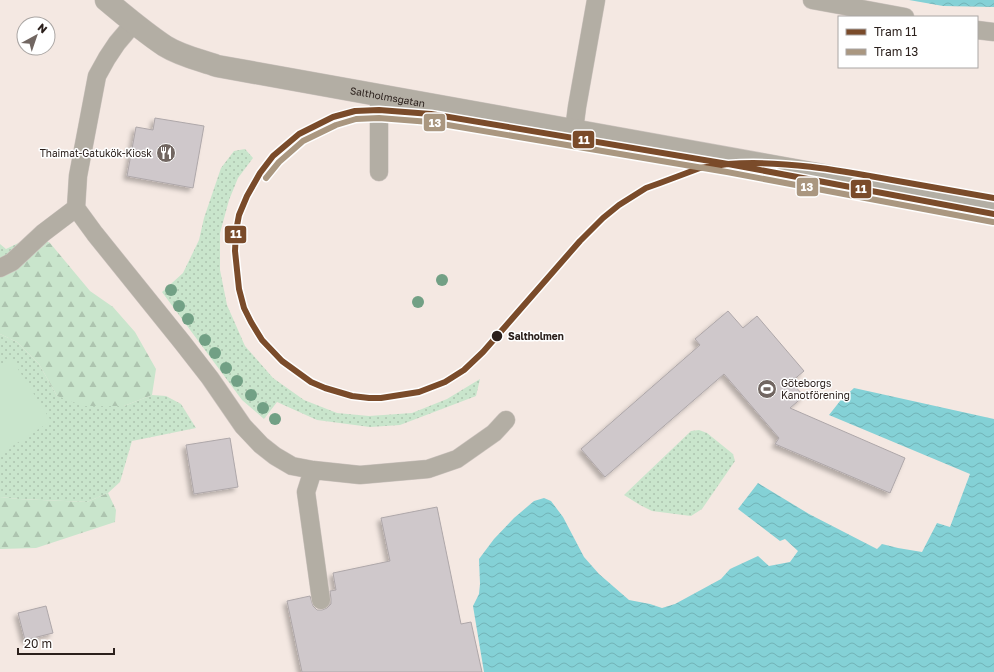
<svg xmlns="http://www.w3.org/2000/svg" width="994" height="672" viewBox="0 0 994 672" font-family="'Golos Text',sans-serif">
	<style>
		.grass { fill: url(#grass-dots) }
		.forest { fill: url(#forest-firs) }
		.park { fill: #c9e5cc }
		.water { fill: url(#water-waves) }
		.building { fill: #cfc8cb; stroke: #aea7a9; filter: url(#shadow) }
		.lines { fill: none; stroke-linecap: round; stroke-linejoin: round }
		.service-casing { stroke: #cec5c0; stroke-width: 19 }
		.tertiary-casing { stroke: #cec5c0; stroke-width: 23 }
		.service { stroke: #b3aea4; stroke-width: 18 }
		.tertiary { stroke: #b3aea4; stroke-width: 22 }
		.tram-1-casing { stroke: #fff; stroke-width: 9 }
		.tram-2-casing { stroke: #fff; stroke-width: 9 }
		.tram-1 { stroke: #7a4b2a; stroke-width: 6 }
		.tram-2 { stroke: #aa9780; stroke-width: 6 }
		.tree { fill: #72a085 }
		.stop-dot { fill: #2b201c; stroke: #fff; stroke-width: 1.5 }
		.labels { text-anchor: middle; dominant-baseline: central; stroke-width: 3; stroke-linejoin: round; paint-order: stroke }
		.street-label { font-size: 10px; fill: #2b201c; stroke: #fff }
		.poi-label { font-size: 10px; fill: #2b201c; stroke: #fff; text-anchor: end }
		.stop-label { font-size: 10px; font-weight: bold; fill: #2b201c; stroke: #fff; text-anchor: start }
		.line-badge { stroke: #fff; stroke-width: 1.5 }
		.badge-label { font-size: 11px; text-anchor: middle; font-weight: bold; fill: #fff }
	</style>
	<defs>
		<pattern id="grass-dots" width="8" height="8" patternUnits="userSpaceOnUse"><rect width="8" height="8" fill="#c9e5cc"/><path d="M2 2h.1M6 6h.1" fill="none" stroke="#adc4af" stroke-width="1.8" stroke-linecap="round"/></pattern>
		<pattern id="forest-firs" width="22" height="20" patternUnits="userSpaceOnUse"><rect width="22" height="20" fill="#c9e5cc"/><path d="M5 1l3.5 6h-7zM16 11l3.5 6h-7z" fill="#adc4af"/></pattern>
		<pattern id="water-waves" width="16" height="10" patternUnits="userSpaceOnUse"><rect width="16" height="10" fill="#84d1d6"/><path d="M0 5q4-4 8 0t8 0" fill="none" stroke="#72b3b7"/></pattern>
		<filter id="shadow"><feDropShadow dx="-3.5" dy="3.5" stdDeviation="2" flood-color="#0004"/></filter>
	</defs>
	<rect width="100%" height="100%" fill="#f4e8e2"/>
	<!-- grass -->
	<path class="grass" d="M245,149L253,158L238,178L229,200L220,233V270L227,305L245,346L273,378L304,400L337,413L369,416L412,413L447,399L480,379L476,396L400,425L370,427L317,420L277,402L264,419L242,400L162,292L183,273L199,240L204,218L221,168L234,151Z
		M35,235L50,243L0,269V244L6,249Z
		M0,334L17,342L39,364L57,396L124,406L152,395L166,396L181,404L196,428L132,441L120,482L108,493L87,502L19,499L0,497Z
		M699,430L707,433L733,454L735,461L702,509L691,516L652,511L640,505L624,495L691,431Z"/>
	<!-- forest -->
	<path class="forest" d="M50,243L90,291L113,307L135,332L156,369L152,395L124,406H84L57,396L39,364L17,342L0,334V269Z
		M108,493L116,510L115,522L36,548L0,549V497L19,499L87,502Z"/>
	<!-- park -->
	<path class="park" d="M11,358L51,421L0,454V365Z"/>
	<!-- water -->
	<path class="water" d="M909,0H994V7L943,6Z
		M854,388L994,419V672H484L473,606L479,594L480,584L479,559L494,539L514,518L534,501L544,498L551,501L563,517L584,557L599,574L629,600L650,604L662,608L675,604L721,579L730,569L758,556L769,566L790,562L798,551L785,539L780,541L738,509L758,483L809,514L877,549L882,544L898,548L922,552L937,523L950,527L970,474L829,415L840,401Z"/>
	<!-- building -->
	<path class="building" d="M155,118L204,126L193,188L127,176L136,127L153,130Z
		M728,311L743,328L757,316L804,371L791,382L804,396L790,408L905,458L890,493L775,444L779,438L724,374L605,477L581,449L700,345L695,339Z
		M230,438L238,487L194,494L186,445Z
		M437,507L461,624L471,622L482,672H302L287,601L310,596L313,606L317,610H322L327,608L331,604V599L330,591L336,590L333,573L390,561L381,518Z
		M46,606L53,633L25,640L18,613Z"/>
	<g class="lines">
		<defs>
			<path id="service" d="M812,0L905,17
				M134,23L117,43L107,58L97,76L78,176L76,208L95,234L182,342L210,378L243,426L261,445L275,456L292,466L313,470L360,475L428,469L457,459L494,433L506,420
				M977,30L994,32
				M379,95V172
				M574,130L577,107L596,0
				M0,268L12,262L43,233L76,208
				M313,470L306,492L321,600"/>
			<g id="tertiary">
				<path id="s1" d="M106,0C125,16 144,32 165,46C181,56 200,60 217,66L994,206"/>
			</g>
		</defs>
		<!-- service casing -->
		<use href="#service" class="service-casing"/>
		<!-- tertiary casing -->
		<use href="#tertiary" class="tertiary-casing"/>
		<!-- service -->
		<use href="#service" class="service"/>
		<!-- tertiary -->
		<use href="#tertiary" class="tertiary"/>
		<defs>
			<path id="tram-1" d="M379,110L431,114L728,164L700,168L660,183L646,188L619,205L603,218L580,241L483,352L464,370L445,382L419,392L381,398H369L352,396L325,388L311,382L282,361L262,340L251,322L244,308L239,289L235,251L236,231L239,215L247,196L260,173L273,156L299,134L333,117L355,111Z
				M728,164L994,214
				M728,164C783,160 838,170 892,180C926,186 960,192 994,198"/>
			<path id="tram-2" d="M266,178L279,162L303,141L336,125L356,119L379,118L430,122L727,172L993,222"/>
		</defs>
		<!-- tram-1 casing -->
		<use href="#tram-1" class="tram-1-casing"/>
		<!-- tram-2 casing -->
		<use href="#tram-2" class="tram-2-casing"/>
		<!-- tram-1 -->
		<use href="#tram-1" class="tram-1"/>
		<!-- tram-2 -->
		<use href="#tram-2" class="tram-2"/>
	</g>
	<!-- trees -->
	<g class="tree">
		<circle cx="442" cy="280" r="6"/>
		<circle cx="171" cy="290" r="6"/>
		<circle cx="418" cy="302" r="6"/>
		<circle cx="179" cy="306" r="6"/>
		<circle cx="188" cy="319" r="6"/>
		<circle cx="205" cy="340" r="6"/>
		<circle cx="215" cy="353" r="6"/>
		<circle cx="226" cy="368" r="6"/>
		<circle cx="237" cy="381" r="6"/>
		<circle cx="251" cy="395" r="6"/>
		<circle cx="263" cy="408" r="6"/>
		<circle cx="275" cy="419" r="6"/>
	</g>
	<!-- icons -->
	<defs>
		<symbol id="restaurant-disc" viewBox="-11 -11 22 22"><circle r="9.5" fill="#716661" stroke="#fff"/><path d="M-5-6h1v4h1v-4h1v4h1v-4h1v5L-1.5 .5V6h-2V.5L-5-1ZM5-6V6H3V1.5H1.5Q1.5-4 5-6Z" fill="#fff"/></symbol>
		<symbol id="stadium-disc" viewBox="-11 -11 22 22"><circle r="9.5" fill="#716661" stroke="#fff"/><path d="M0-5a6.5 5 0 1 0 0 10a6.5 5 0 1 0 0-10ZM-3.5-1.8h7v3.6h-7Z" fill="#fff"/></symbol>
	</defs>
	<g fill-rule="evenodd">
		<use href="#restaurant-disc" x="155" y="142" width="22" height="22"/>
		<use href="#stadium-disc" x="756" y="378" width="22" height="22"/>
	</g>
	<!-- markers -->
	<circle class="stop-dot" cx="497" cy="336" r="6"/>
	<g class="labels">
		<!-- street labels -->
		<g class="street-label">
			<text stroke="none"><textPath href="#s1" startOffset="304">Saltholmsgatan</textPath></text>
		</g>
		<!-- poi labels -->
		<g class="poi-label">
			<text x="152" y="153">Thaimat-Gatukök-Kiosk</text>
			<text x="781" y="383" text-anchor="start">Göteborgs<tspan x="781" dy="12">Kanotförening</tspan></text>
		</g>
		<!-- stop labels -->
		<g class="stop-label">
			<text x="508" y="336">Saltholmen</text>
		</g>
	</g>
	<g class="line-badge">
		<rect x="423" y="113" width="23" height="19" rx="4" fill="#aa9780"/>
		<rect x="572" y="130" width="23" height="19" rx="4" fill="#7a4b2a"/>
		<rect x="796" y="177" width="23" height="20" rx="4" fill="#aa9780"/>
		<rect x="850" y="179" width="22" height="20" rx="4" fill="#7a4b2a"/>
		<rect x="224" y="225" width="23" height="19" rx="4" fill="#7a4b2a"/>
	</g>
	<g class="badge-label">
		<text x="435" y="127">13</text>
		<text x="584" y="144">11</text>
		<text x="807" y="191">13</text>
		<text x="861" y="193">11</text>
		<text x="236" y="238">11</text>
	</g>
	<!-- legend -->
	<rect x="838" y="16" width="140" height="52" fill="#ffffff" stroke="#aaa6a4"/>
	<rect x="846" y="29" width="20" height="6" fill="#7a4b2a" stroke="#aaa6a4"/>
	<text x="874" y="36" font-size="12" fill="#2b201c">Tram 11</text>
	<rect x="846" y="49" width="20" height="6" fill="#aa9780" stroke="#aaa6a4"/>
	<text x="874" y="56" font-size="12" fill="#2b201c">Tram 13</text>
	<!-- north arrow -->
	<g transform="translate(36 36) rotate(40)"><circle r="19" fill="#ffffff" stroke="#aaa6a4"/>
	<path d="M0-3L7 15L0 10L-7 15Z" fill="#716661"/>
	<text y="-6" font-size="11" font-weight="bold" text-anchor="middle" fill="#2b201c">N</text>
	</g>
	<!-- scale -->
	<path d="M18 648v6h96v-6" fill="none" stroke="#2b201c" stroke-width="2"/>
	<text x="24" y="648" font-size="12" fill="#2b201c" stroke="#ffffff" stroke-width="3" paint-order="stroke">20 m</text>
</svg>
